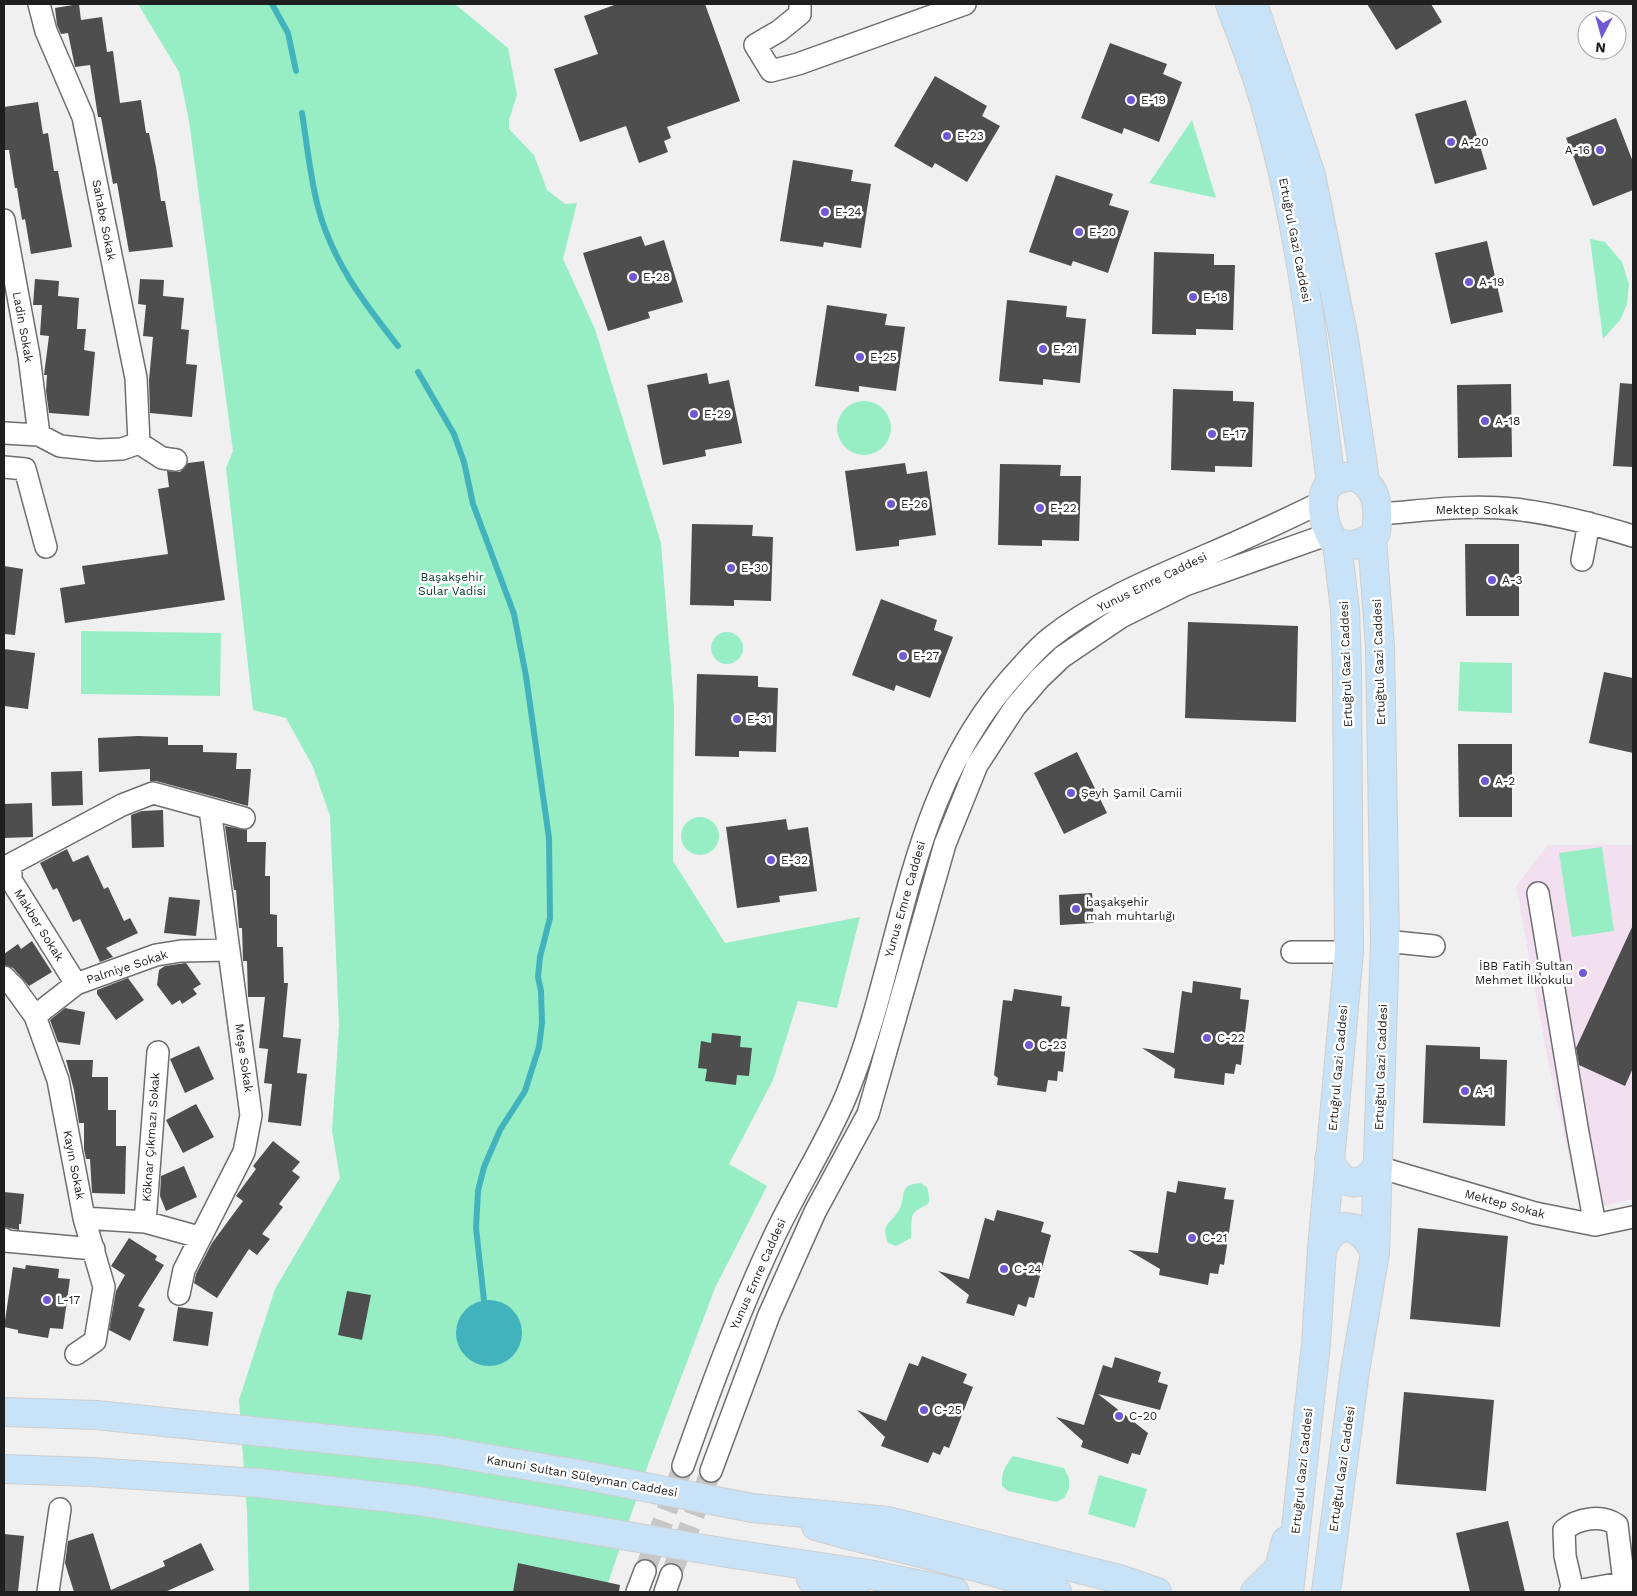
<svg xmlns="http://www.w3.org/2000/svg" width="1637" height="1596" viewBox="0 0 1637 1596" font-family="'Work Sans',sans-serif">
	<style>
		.education { fill: #f2e0f1 }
		.green { fill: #98eec4 }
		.water { fill: #42b3bd }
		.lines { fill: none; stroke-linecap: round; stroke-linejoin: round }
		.stream { stroke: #42b3bd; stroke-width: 6 }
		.building { fill: #4e4e4f }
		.minor-tunnel { stroke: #c6c6c7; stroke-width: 21; stroke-dasharray: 21 11; stroke-linecap: butt }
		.minor-casing { stroke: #6e6e6f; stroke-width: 24 }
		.major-casing { stroke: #cecece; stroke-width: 30 }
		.minor { stroke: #fff; stroke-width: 21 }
		.major { stroke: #c8e3f8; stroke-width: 28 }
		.major-bridge-casing { stroke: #cecece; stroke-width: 30; stroke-linecap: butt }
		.major-bridge { stroke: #c8e3f8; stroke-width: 28 }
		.poi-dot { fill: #7258d2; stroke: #fff; stroke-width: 2 }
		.labels { text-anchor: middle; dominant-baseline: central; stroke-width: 5; stroke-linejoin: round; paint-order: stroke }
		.poi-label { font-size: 12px; fill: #1f1f1f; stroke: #fff; text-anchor: start }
		.street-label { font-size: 12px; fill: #1f1f1f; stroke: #fff }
		.park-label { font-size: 12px; fill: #0c3d29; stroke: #fff }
	</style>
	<rect width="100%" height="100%" fill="#f0f0f1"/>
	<!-- education -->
	<path class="education" d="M1548,845H1633V1199L1601,1206L1579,1204L1548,1060L1516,886Z"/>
	<!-- green -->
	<path class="green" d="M138,4H455L508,48L517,95L509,120V129L534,155L547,190L565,204L577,203L563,259L595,329L661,543L674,706L673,861L725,943L860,917L837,1008L798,1001L773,1080L729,1164L767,1186L715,1288L649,1462L605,1592H249L247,1512L239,1400L275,1289L340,1178L332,1131L339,1025L330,816L313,767L286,718L253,710L226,468L233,451L189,121L179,72Z
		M1192,120L1216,198L1149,183Z
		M1590,239L1605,242L1622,262L1629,284L1627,304L1620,320L1603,339Z
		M837 428a27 27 0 1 1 54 0a27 27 0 1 1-54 0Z
		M81,631L221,633L220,696L81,694Z
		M711 648a16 16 0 1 1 32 0a16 16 0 1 1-32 0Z
		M1460,662L1512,663V713L1458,711Z
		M681 836a19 19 0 1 1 38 0a19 19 0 1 1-38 0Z
		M1602,847L1614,931L1572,937L1559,853Z
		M920,1183L927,1187C933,1211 926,1201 914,1213C910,1218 912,1231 911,1238L896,1246L888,1243C880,1222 891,1225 899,1210C907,1196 897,1185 920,1183Z
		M1013,1456L1064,1468L1069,1478V1489L1064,1498L1056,1502L1008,1491L1002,1486C1001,1473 1005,1466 1013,1456Z
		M1099,1475L1147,1489L1135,1528L1088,1514Z"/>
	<!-- water -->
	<path class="water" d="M456 1333a33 33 0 1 1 66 0a33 33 0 1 1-66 0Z"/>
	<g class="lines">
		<!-- stream -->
		<path class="stream" d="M272,4L288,33L296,71
			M302,113C307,144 310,176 318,207C332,261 364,303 398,346
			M418,372L454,434L464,462L473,504L514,614L526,676L549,838L550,918L540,957L538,977L541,991L542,1023L539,1047L525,1091L500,1130L484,1167L478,1191L476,1228L484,1300"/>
	</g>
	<!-- building -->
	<path class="building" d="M79,4L81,20L102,17L107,52L113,51L120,103L141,100L146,133H149L156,167L161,201H165L173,247L129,252L117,183L113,184L101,117H98L90,65L75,67L68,33L61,34L57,25L55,8Z
		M617,4H705L740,101L667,127L671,138L664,141L668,152L639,163L626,126L580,142L554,69L598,54L584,16Z
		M1367,4H1431L1442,22L1396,50Z
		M1110,43L1167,64L1163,74L1182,82L1159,142L1124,128L1122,134L1081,118Z
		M935,76L987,106L982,116L1000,126L967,182L935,163L932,168L894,146Z
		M1466,100L1487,169L1435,184L1415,114Z
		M38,102L43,134L48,133L54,171H58L72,247L31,254L25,219L22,220L17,188H15L9,150H5L4,107Z
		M1616,118L1633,162V190L1593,206L1566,138Z
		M793,160L853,170L851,181L871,184L861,248L824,242L823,247L780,241Z
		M1056,175L1113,194L1109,205L1129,211L1108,273L1073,261L1071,266L1029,252Z
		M641,236L645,246L664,240L683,302L648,312L650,318L608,331L583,253Z
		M1487,241L1503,312L1451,324L1435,253Z
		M1154,252L1214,254V265H1235L1233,330L1196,329V335L1152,334Z
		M35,279L59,281L58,296L79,298L77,329H86L84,350L95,352L89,416L49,413L46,391L47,375H44L49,336L40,335L42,305H33Z
		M140,279L164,280L163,296L184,298L181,329L189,330L186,364L197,365L192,417L150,413L149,380L153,337L143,336L146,305L138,304Z
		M1007,300L1067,306L1066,317L1086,319L1080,383L1043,379V385L999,381Z
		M827,305L887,314L885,325L905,327L896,391L859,386V392L815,386Z
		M707,373L709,384L729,380L742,443L705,450L706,456L663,465L647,385Z
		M1620,383L1633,384V467L1613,466Z
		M1511,384L1512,457L1458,458L1457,385Z
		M1173,389L1233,391V401L1254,402L1252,467L1215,466V472L1171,470Z
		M204,461L225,600L65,623L60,588L85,584L82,566L168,554L158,489L169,487L167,471L180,472L188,463Z
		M905,463L907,474L927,471L936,535L899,540V546L856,551L845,471Z
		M1000,464L1061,465L1060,476H1081L1079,541L1042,540V546L998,545Z
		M692,524L753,525L752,536L773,537L771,601L734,600V606L690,605Z
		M1465,544H1519V616H1466Z
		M4,566L23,569L15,635L4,634Z
		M881,599L937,620L934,630L953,637L930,698L896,685L894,691L852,675Z
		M1188,622L1298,626L1296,722L1185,718Z
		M4,649L35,653L28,709L4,706Z
		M1604,672L1633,678V753L1589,743Z
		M697,674L758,676V687L778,688L776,752L739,751V757L695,756Z
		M138,736L168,737V745H203V752L237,753L236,769H251L248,806L156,781H150V769L99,772L98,738Z
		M1458,744H1512V817H1459Z
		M1077,752L1107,813L1064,834L1034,773Z
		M82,771L83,805L52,806L51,772Z
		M32,803L33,837L4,838V804Z
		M163,810L164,847L132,848L131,815L142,811Z
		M786,819L788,830L808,827L817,891L779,896L780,902L737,908L726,827Z
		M225,826L247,830V842H266L265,876H270V914L277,915V947H283L284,983H288L283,1037L301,1039L297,1073L307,1074L301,1126L268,1122L272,1084L264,1083L268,1049L259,1048L265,997H248L247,961H243L242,928H239L236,890H234Z
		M67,849L73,862L88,855L104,889L108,887L124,921L130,918L138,933L106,948L113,957L100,962L80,919L73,922L57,888L53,890L40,863Z
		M1092,893L1094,923L1060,925L1059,895Z
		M169,897L200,900L196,936L164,933Z
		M1633,925V1068L1625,1086L1579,1065L1576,1048Z
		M32,941L52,972L29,986L13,968L4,965V954L18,944L21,949Z
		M186,963L201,984L193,989L197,994L182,1004L180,1000L172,1005L157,985L159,970L165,966Z
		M128,978L144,1000L116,1020L97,994V990Z
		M1193,981L1241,988L1240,999L1249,1000L1241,1065L1236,1064L1234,1074L1225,1073L1224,1085L1174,1078L1175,1069L1142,1048L1174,1053L1182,991L1192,993Z
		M1014,989L1062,996L1061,1006L1070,1007L1063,1072L1058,1071L1057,1081L1048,1080L1046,1092L997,1085L998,1078L994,1075L1003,1000L1012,1001Z
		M65,1008L85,1012L80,1045L58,1042L50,1020Z
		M712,1033L741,1036L740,1047L752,1048L749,1076L737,1075L736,1085L705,1081L707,1069L698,1068L701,1041L711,1043Z
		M1426,1045L1480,1047V1059L1507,1060L1505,1126L1423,1123Z
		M199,1046L214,1079L185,1093L170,1059Z
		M66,1060H93L92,1077H108V1110H116V1146H126L125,1194L92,1193L90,1159H86L84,1149V1123H79L74,1090Z
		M196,1104L214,1137L183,1153L166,1120Z
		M273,1141L300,1162L292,1171L300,1177L279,1204L283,1207L262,1234L270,1239L257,1255L249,1249L217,1298L194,1283L196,1274L212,1243L243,1201L236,1196L256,1169L253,1166Z
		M184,1166L197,1197L166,1211L160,1196L161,1176Z
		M1178,1181L1226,1188L1224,1199L1234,1200L1224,1265L1220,1264L1218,1274L1210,1273L1208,1285L1159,1275L1160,1269L1128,1250L1158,1253L1167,1191L1176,1193Z
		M4,1192L24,1194L21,1224H19V1230L4,1227Z
		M997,1210L1044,1222L1041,1232L1051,1235L1034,1298L1029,1297L1026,1307L1018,1304L1014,1316L966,1303L969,1295L938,1271L969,1279L985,1218L994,1221Z
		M1418,1228L1508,1236L1500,1327L1410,1319Z
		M129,1238L157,1256L155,1260L164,1265L138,1306L145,1309L130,1341L109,1330L116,1291L125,1275L111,1266Z
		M26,1265L59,1269L58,1278L70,1279L63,1329L50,1328L48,1338L18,1333V1330L4,1327L13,1267L25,1269Z
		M347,1291L371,1295L362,1340L338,1335Z
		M178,1307L213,1312L208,1346L173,1341Z
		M922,1356L967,1374L963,1383L973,1387L949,1448L944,1446L940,1455L933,1452L928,1463L881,1446L885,1437L857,1410L886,1421L909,1363L918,1366Z
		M1115,1357L1161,1372L1158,1382L1168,1385L1160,1410L1098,1394L1148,1433L1140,1455L1132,1453L1128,1464L1081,1447L1083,1441L1056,1417L1084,1425L1103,1365L1112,1368Z
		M1404,1392L1494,1400L1486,1491L1396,1484Z
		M1508,1521L1525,1592H1470L1456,1533Z
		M93,1533L111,1590L165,1566L163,1561L201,1543L214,1570L165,1592H74L65,1563L68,1541Z
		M4,1534L24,1536L18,1592H4Z
		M518,1563L620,1585L619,1592H513Z"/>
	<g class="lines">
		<!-- minor-tunnel -->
		<path class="minor-tunnel" d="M645,1571L683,1466
			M671,1575L711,1471"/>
		<defs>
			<path id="minor" d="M39,4L46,31L83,117L136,378L139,443
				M800,4V14L779,31L755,45L771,71L798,64L965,4
				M4,220L29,356L39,435
				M4,433L39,435L60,446L98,450L122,449L139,443L162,458L176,460
				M4,467L25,469L46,547
				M1378,514C1422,511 1469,504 1513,509C1554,513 1594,524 1633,536
				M1582,560L1589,523
				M1538,893L1578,1133L1595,1225
				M1385,941L1434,946
				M1292,952H1349
				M4,977L14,987L35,1016L58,1080L84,1218L104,1287L95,1341L76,1354
				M76,984L11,880V864L122,805L153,793L244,818
				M35,1016L76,984L156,955L181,951L229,950
				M1378,1167L1535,1213L1595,1225L1633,1217
				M84,1218L145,1222L199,1237
				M145,1222L158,1052
				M4,1239L5,1241L94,1249
				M179,1294L184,1270L244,1152L251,1115L210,809
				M683,1466C710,1390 737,1316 771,1243C794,1193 825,1146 846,1096C904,954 905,798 1012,677C1024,664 1036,649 1050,638C1096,601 1154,578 1207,555C1247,538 1285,520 1324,501
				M711,1471L769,1315L815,1212L868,1114L945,844L977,765L1015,707L1040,678L1062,657L1121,617L1185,585L1329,534
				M1573,1591L1565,1556L1564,1530C1578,1518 1602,1514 1617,1525L1624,1582
				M48,1592L60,1509
				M637,1592L645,1571
				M665,1592L671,1575
				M1570,1592L1633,1581"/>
			<path id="major" d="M1230,4C1242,37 1256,70 1265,104C1301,227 1315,356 1331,483
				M1253,4L1311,175L1344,339L1365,480
				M1353,476C1379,485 1379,509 1376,533C1365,545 1347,549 1333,540C1324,526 1317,496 1330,484C1336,478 1345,477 1353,476Z
				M1329,1159C1341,1186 1358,1191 1378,1167
				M1322,1249C1338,1215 1361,1224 1375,1253
				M4,1412L96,1415
				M4,1469L91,1472
				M752,1508L888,1521L1119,1579L1157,1592
				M816,1526C896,1549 979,1564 1057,1592
				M733,1554L868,1574L955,1592
				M811,1579L854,1592
				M1255,1592L1279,1568L1286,1541
				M1289,1592L1316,1344L1322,1249L1349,952L1347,669L1345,610L1337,543
				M1326,1592L1355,1371L1375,1253L1385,941L1380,647L1372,538"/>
		</defs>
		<!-- minor casing -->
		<use href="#minor" class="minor-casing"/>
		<!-- major casing -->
		<use href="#major" class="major-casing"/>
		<!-- minor -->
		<use href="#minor" class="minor"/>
		<!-- major -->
		<use href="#major" class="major"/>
		<defs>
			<path id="major-bridge" d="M96,1415L437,1450L578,1474L752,1508
				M91,1472L259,1483L420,1501L733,1554"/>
		</defs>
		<!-- major-bridge casing -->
		<use href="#major-bridge" class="major-bridge-casing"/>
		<!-- major-bridge -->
		<use href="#major-bridge" class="major-bridge"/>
	</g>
	<!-- markers -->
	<g class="poi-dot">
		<circle cx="1131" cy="100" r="5"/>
		<circle cx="947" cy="136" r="5"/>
		<circle cx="1451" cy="142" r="5"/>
		<circle cx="1600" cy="150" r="5"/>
		<circle cx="825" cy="212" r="5"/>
		<circle cx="1079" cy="232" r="5"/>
		<circle cx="633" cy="277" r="5"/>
		<circle cx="1469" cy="282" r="5"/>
		<circle cx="1193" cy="297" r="5"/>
		<circle cx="1043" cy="349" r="5"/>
		<circle cx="860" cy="357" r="5"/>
		<circle cx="694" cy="414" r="5"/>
		<circle cx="1485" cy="421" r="5"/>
		<circle cx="1212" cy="434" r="5"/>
		<circle cx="891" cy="504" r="5"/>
		<circle cx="1040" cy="508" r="5"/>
		<circle cx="731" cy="568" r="5"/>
		<circle cx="1492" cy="580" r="5"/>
		<circle cx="903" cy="656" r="5"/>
		<circle cx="737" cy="719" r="5"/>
		<circle cx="1485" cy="781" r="5"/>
		<circle cx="1071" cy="793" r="5"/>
		<circle cx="771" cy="860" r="5"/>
		<circle cx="1076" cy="909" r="5"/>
		<circle cx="1583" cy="973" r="5"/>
		<circle cx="1207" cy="1038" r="5"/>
		<circle cx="1029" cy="1045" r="5"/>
		<circle cx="1465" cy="1091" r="5"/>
		<circle cx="1192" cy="1238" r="5"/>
		<circle cx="1004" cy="1269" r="5"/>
		<circle cx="47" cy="1300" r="5"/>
		<circle cx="924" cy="1410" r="5"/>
		<circle cx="1119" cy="1416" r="5"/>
	</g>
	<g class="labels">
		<!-- poi labels -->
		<g class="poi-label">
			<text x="1141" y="100">E-19</text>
			<text x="957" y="136">E-23</text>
			<text x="1461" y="142">A-20</text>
			<text x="1590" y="150" text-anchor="end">A-16</text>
			<text x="835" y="212">E-24</text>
			<text x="1089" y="232">E-20</text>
			<text x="643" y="277">E-28</text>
			<text x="1479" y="282">A-19</text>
			<text x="1203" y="297">E-18</text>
			<text x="1053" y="349">E-21</text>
			<text x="870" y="357">E-25</text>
			<text x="704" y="414">E-29</text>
			<text x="1495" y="421">A-18</text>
			<text x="1222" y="434">E-17</text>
			<text x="901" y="504">E-26</text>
			<text x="1050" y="508">E-22</text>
			<text x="741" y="568">E-30</text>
			<text x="1502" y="580">A-3</text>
			<text x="913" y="656">E-27</text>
			<text x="747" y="719">E-31</text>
			<text x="1495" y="781">A-2</text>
			<text x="1081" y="793">Şeyh Şamil Camii</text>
			<text x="781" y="860">E-32</text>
			<text x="1086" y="902">başakşehir<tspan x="1086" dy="14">mah muhtarlığı</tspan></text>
			<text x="1573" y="966" text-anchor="end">İBB Fatih Sultan<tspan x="1573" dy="14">Mehmet İlkokulu</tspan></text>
			<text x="1217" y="1038">C-22</text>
			<text x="1039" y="1045">C-23</text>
			<text x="1475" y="1091">A-1</text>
			<text x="1202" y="1238">C-21</text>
			<text x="1014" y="1269">C-24</text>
			<text x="57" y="1300">L-17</text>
			<text x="934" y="1410">C-25</text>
			<text x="1129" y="1416">C-20</text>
		</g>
		<!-- street labels -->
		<g class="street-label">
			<text transform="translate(104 220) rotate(79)">Sahabe Sokak</text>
			<text transform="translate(1295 240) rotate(79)">Ertuğrul Gazi Caddesi</text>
			<text transform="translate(23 327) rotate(80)">Ladin Sokak</text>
			<text x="1477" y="510">Mektep Sokak</text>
			<text transform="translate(1152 582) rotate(-26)">Yunus Emre Caddesi</text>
			<text transform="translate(1379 662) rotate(-92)">Ertuğtul Gazi Caddesi</text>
			<text transform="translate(1346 664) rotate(-92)">Ertuğrul Gazi Caddesi</text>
			<text transform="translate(905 899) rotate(-74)">Yunus Emre Caddesi</text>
			<text transform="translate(39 925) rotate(58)">Makber Sokak</text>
			<text transform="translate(127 967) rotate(-18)">Palmiye Sokak</text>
			<text transform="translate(244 1058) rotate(82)">Meşe Sokak</text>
			<text transform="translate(1381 1067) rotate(-88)">Ertuğtul Gazi Caddesi</text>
			<text transform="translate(1338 1068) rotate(-85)">Ertuğrul Gazi Caddesi</text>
			<text transform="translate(151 1137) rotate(-86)">Köknar Çıkmazı Sokak</text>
			<text transform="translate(74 1165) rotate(79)">Kayın Sokak</text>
			<text transform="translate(1505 1204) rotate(15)">Mektep Sokak</text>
			<text transform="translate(758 1274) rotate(-66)">Yunus Emre Caddesi</text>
			<text transform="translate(1342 1469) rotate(-82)">Ertuğtul Gazi Caddesi</text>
			<text transform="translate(1302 1471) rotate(-84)">Ertuğrul Gazi Caddesi</text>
			<text transform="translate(582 1476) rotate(10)">Kanuni Sultan Süleyman Caddesi</text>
		</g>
		<!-- park labels -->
		<g class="park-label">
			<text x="452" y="577">Başakşehir<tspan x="452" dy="14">Sular Vadisi</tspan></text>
		</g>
	</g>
	<!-- border -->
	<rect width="1637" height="1596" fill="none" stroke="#1f1f1f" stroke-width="10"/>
	<!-- north arrow -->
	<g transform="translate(1602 35) rotate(186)"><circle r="24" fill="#ffffff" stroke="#a5a5a5"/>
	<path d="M0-4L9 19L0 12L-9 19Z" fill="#7258d2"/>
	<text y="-8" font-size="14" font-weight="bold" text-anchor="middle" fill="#1f1f1f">N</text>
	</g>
</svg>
